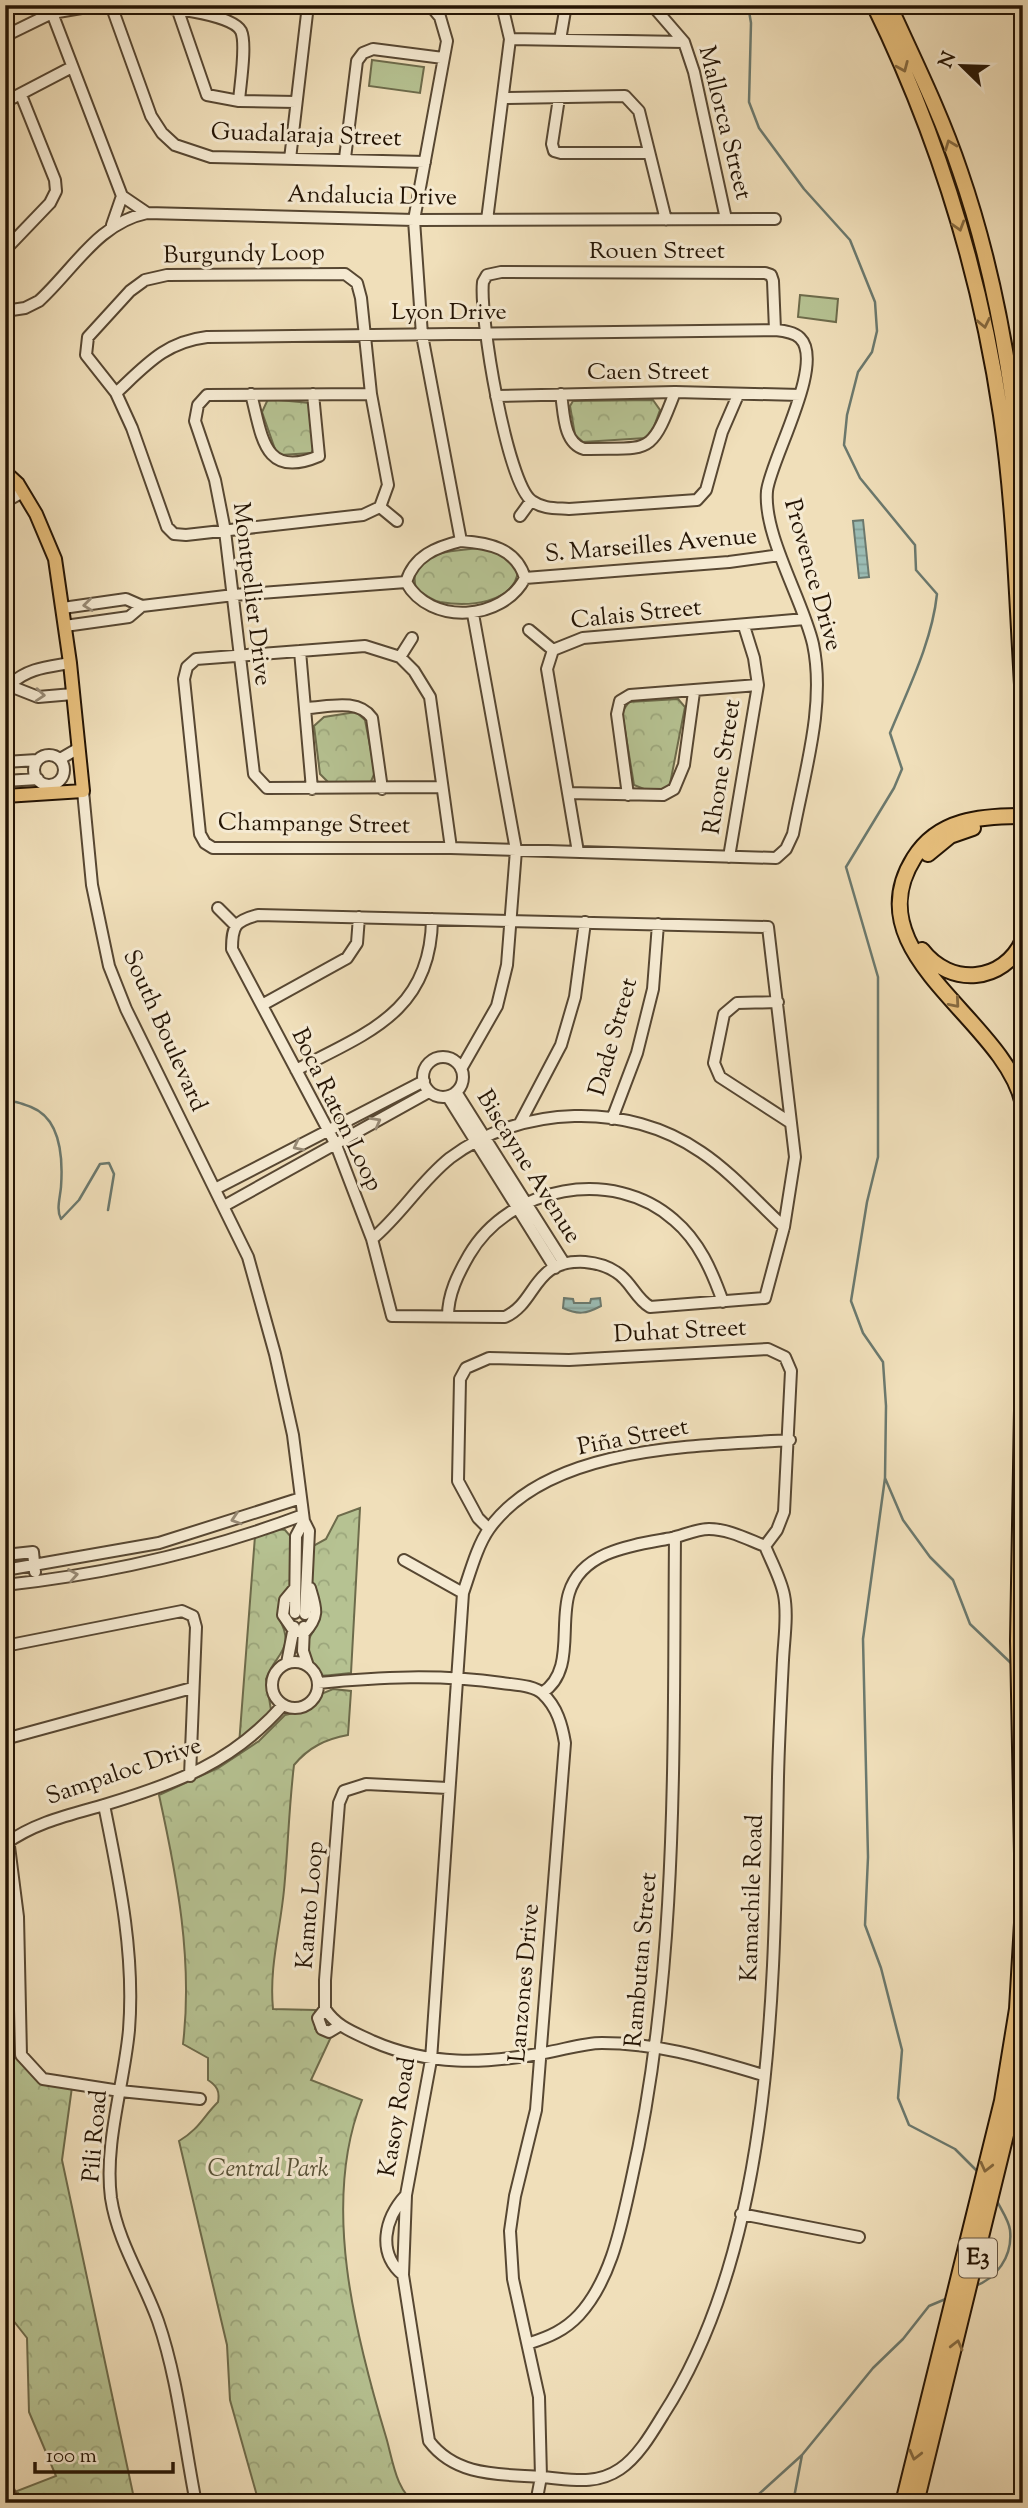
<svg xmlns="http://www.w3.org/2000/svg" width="1028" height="2508" viewBox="0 0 1028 2508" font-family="'Sorts Mill Goudy',serif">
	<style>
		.grass { fill: #b6c292; stroke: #6d6b4b; stroke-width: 2 }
		.park { fill: url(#park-crowns); stroke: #6d6b4b; stroke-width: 2 }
		.water { fill: url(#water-rules); stroke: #6b796e; stroke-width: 2 }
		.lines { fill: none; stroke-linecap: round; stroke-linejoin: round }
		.stream { stroke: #6b796e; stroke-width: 2.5 }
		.minor-casing { stroke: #574732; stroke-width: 14 }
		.major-casing { stroke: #241404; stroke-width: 16 }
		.highway-casing { stroke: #241404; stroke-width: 18 }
		.minor { stroke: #f5ead2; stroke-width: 10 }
		.major { stroke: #e8c07d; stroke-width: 12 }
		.highway { stroke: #e8c07d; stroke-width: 14 }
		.oneway { stroke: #866a40 }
		.oneway2 { stroke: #978a75 }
		.labels { text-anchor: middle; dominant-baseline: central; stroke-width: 6; stroke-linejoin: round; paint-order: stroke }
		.shield { fill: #f5ead2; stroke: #635442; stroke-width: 2 }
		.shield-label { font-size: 23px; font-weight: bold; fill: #241404 }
		.street-label { font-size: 24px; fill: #241404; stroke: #f5ead2 }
		.park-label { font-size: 24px; font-style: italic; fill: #575136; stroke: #f5ead2 }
	</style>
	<defs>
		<pattern id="park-crowns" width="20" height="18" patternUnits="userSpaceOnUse" patternTransform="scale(1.75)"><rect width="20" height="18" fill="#b6c292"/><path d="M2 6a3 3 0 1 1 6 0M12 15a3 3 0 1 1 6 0" fill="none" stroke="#9ca67c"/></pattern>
		<pattern id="water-rules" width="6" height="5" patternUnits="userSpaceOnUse" patternTransform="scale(1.75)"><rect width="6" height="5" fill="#9bbcb4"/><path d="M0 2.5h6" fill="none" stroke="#85a199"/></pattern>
	</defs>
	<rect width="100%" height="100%" fill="#f0dfba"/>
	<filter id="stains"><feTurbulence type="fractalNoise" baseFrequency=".00286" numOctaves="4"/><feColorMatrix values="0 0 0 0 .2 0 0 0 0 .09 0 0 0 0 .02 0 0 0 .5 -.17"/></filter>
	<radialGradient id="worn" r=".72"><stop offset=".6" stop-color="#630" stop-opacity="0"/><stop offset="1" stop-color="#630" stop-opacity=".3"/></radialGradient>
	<!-- grass -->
	<path class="grass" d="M372,60L424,67L420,93L369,86Z
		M800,295L838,299L836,322L798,317Z"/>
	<!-- park -->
	<path class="park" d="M268,399L310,403L315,447L311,453L281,455L276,452L262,412Z
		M653,400L660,410L652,432L646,438L583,442L575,435L570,406L573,401Z
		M486,548L511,560L518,570C515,604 467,607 440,602C431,600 424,594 416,588C405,549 461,550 486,548Z
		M678,699L685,707L670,784L665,789H644L634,785L622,712L629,702Z
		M356,712L365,720L375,772L370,784L328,782L320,774L314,726L324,717Z
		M360,1508L351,1673L322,1676C288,1638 321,1640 320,1606C319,1597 312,1589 312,1580C311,1569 313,1557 313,1546L326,1539L338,1516Z
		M277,1529L285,1530L292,1538L290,1587L279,1618C296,1650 276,1652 266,1679L271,1710L269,1715L239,1745L255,1536Z
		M333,1689L351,1691L348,1735C326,1739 309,1747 294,1765C289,1806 288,1848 284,1890C280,1931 269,1968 273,2009L315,2010V2029L331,2037L311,2080L362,2100C321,2203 355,2334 386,2437C392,2456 396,2494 417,2503H259L230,2400L227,2345L179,2141C200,2128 202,2118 218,2102C220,2091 217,2086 208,2080V2058L183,2044C193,1960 177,1877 159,1795L218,1768L259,1741L285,1715L302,1711L321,1694Z
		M5,1857L16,1918L15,2006L29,2070L72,2087L62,2160L135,2503H23L17,2491L56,2476L29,2412L27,2338L5,2310Z"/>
	<!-- water -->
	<path class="water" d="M863,520L869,577L859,578L853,521Z
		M564,1298L573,1299L574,1303H590L591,1299L600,1298L601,1306C586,1314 578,1315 563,1308Z"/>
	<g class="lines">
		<!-- stream -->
		<path class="stream" d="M748,5L751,23L749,102L759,128L804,189L850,240L875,302L877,331L872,352L858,372L847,415L844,445L860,478L915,545L916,570L937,594C932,642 908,689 890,733L902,769L894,788L846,867L878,977V1157L867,1202L851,1301L863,1333L883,1362L886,1406L885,1478L863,1639L868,1857L865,1925L881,1968L902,2050L898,2098L909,2125L955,2149L979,2173
			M5,1102C15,1100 22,1104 31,1107C62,1119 63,1159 61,1187C60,1198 56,1210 61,1219L79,1200L100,1164L109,1163L114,1174L108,1210
			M885,1478L903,1520L930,1557L953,1580L970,1624L1013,1665
			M973,2287C996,2279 1013,2257 1010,2230C1009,2220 1000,2208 996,2199
			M749,2503L802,2455L873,2368L903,2339L929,2306L948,2298
			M793,2503L802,2455"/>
		<defs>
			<path id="minor" d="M49,5L122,196
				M111,5L151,116L162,133L175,145L211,157L425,162
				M138,5C157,6 232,13 241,31C247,44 240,86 239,101
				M430,5L440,17L447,41L414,220L422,335L461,541
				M652,5L684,42L694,72L726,219
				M177,8L207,95L239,101L296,102
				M5,36L52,13L99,5
				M510,39L684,42
				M560,40L566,5
				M503,98L625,96L639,111L666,220
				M559,98L552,144L554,151L561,153H648
				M5,102L72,67
				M345,158L357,61L363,53L373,49L443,58
				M290,159L308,5
				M122,196L147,213
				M487,220L510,39L502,5
				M112,225L122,196
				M5,250L50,203L56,191L55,180L21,95
				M345,274L357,283L361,298L371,394L388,485L380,507L363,515L186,535L174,534L167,527L132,428L116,393L86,355L88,337L130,291L145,280L167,275Z
				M5,311L25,308L39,301C74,269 98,223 147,213L414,220L775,219
				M116,393C146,365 165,342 207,337L775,330C784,331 794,332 800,338C826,363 770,461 767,491C763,535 803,600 813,644C826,705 804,774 793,834L786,849L776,858L451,848H213L205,843L200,834L184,679L187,667L196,659L365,646L400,657L414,671L430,697L451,848
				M251,394C262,435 263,480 319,456L313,394
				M371,394L207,395L198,405L195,421L215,480L225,531L254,774L267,788L442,787
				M561,394C564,412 563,443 584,449C650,447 650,458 675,392
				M738,395L722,432L706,490L697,500L569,509C556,508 543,509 532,501C507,484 479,315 483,282L487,275L501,272L765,273L771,275L773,281L775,330
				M496,396L675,392L800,395
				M5,502L23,492
				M380,507L397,521
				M520,516L531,501
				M461,541C489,543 516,548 525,578C503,621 430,626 406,582C414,556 436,547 461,541Z
				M525,578L729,562L780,555
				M63,608L126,599L142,606L234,595L406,582
				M65,626L129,617L142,606
				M529,630L553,650
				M300,651L312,789
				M400,657L412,638
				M5,684L38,697L73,694
				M11,684C28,668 48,667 70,663
				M307,708C328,707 358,698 372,718L382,789
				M34 770a15 15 0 1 1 30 0a15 15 0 1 1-30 0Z
				M60,759L79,748
				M5,762L37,760
				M5,781L38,779
				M83,791L92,885L109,966L126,1009L248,1257L275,1354L293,1435L304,1521L309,1531L305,1614
				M568,793L663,795L674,789L684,765L694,692
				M628,795L617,714L620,701L630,695L758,685
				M578,852L547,669L553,650L583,638L805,619
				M729,857L758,685L754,658L744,626
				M218,908L235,925
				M258,915L768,927L795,1157L784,1227L765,1298L650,1307C635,1298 631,1281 616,1272C607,1266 596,1263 585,1262C532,1259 538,1302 505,1317L392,1316L372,1239L336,1145L232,949C232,926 235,921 258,915Z
				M778,1002L737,1003L724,1014L714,1063L720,1077L791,1123
				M262,1005L347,958L357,943L359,917
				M423 1077a20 20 0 1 1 40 0a20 20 0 1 1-40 0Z
				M461,1069L497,1006L507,965L516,850L473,614
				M296,1070C367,1033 431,1012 432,919
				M456,1092L564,1263
				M448,1097L555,1268
				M612,1119L637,1053L653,989L658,924
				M520,1123L561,1045L575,997L585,922
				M215,1189L424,1081
				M224,1206L429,1092
				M372,1239C401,1215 420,1182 450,1158C520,1105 628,1101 701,1152C731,1172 757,1202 784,1227
				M448,1316C448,1294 458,1274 469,1255C509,1186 613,1166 674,1220C699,1241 712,1271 723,1302
				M489,1529L478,1518L458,1481L460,1379L466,1368L489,1358L569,1360L768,1349L785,1357L791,1371L784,1512L777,1530L765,1546
				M5,1555L33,1552L35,1572
				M404,1560L463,1593
				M5,1570L159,1543L301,1498
				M5,1585C108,1574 207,1551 303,1515
				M295,1588L285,1600L283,1615L294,1631L304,1633C320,1616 316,1608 310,1588
				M295,1613L296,1536L304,1521
				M304,1627L303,1651L308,1666
				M5,1646L182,1611L193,1616L196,1627L190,1776
				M272 1685a23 23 0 1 1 46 0a23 23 0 1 1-46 0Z
				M287,1663L294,1627
				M318,1683C380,1677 440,1674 502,1683C515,1685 534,1685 543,1694C557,1707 562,1725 565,1743L536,2110L515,2196L510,2231L513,2279L539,2397L541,2477L536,2503
				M542,1693C575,1672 559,1625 569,1593C582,1550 635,1545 672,1538C684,1535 697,1529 709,1529C728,1529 747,1539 765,1546C771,1561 781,1579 784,1595C788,1615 784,1639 783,1660C781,1699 779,1737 778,1777C774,1978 776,2241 663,2415C652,2433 638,2457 620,2469C595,2486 570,2479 541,2477C500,2474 456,2477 429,2441L403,2275L406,2195L431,2060L463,1593C470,1573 477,1546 489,1529C549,1445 698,1446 790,1440
				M5,1739L192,1688
				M448,1788L366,1784L344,1791L339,1803L325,1980V2009C337,2027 353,2032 372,2041C429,2066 484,2064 544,2053C563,2050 583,2043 602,2043C659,2043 709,2059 763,2075
				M104,1805C119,1879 135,1953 129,2030C124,2085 104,2143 111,2198C118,2243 143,2279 158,2321C178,2379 184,2443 196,2503
				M5,1815L18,1917L21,2055L43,2079L120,2091L200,2099
				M5,1844C36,1822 69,1815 104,1805C177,1783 232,1763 283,1705
				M325,2009L318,2018L322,2029L329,2032L339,2026
				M741,2214L859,2237
				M403,2275C377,2253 384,2219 406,2195
				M530,2343C549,2337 565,2330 579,2315C611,2280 621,2227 631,2182C679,1971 673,1753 675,1537
				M5,2483L14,2503"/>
			<path id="major" d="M5,472L18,484L36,514L55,559L70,663L83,791L5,796"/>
			<path id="highway" d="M874,5C937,134 980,273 1001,415C1015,510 1017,606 1023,701
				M889,5C914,60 941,114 960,171C996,275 1014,385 1023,494
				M1023,816C981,816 938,819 914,858C853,955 1004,1018 1023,1104
				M928,854L950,836L973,828
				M922,950C950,987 1004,983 1023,940
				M903,2503L1002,2101L1017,2009L1023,1906L1018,1641L1023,1353
				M916,2503L1023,2065"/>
		</defs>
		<!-- minor casing -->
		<use href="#minor" class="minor-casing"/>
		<!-- major casing -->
		<use href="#major" class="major-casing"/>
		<!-- highway casing -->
		<use href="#highway" class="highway-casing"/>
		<!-- minor -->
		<use href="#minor" class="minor"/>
		<!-- major -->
		<use href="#major" class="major"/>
		<!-- highway -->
		<use href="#highway" class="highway"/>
	</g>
	<!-- one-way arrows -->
	<defs><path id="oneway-chevron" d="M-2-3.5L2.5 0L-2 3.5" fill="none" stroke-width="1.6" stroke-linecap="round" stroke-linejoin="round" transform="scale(1.75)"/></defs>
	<g class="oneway">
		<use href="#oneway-chevron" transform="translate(903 67) rotate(67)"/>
		<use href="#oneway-chevron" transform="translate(950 145) rotate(-111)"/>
		<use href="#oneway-chevron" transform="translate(959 226) rotate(73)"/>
		<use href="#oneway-chevron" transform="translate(984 323) rotate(78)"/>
		<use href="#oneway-chevron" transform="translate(955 1003) rotate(49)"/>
		<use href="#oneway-chevron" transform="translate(986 2167) rotate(104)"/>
		<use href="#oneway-chevron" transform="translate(957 2345) rotate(-76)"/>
		<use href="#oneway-chevron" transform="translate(915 2455) rotate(104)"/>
	</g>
	<g class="oneway2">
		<use href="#oneway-chevron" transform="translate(88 605) rotate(173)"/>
		<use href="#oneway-chevron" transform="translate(40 695) rotate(4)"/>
		<use href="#oneway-chevron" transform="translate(376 1122) rotate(-29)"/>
		<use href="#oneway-chevron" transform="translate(298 1146) rotate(153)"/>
		<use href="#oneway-chevron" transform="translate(236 1519) rotate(162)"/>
		<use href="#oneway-chevron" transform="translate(73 1575) rotate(-10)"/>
	</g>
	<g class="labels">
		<!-- shield labels -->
		<rect class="shield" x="959" y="2238.5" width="38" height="39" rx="5"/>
		<g class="shield-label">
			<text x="978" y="2258">E3</text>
		</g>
		<!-- street labels -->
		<g class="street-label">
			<text transform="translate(724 123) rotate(76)">Mallorca Street</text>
			<text transform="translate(306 136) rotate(2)">Guadalaraja Street</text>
			<text transform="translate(372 197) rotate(1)">Andalucia Drive</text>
			<text x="657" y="252">Rouen Street</text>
			<text transform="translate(244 255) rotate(-1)">Burgundy Loop</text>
			<text x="449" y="313">Lyon Drive</text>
			<text x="648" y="373">Caen Street</text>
			<text transform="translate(651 546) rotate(-5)">S. Marseilles Avenue</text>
			<text transform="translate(812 575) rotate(74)">Provence Drive</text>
			<text transform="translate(251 594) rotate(83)">Montpellier Drive</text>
			<text transform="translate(636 615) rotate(-6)">Calais Street</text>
			<text transform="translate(723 767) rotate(-81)">Rhone Street</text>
			<text transform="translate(314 825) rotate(1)">Champange Street</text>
			<text transform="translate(164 1031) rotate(66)">South Boulevard</text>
			<text transform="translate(614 1037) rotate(-74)">Dade Street</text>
			<text transform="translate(336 1110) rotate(64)">Boca Raton Loop</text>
			<text transform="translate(528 1167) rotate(58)">Biscayne Avenue</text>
			<text transform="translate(680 1332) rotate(-3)">Duhat Street</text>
			<text transform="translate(633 1438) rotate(-11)">Piña Street</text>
			<text transform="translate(124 1772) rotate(-19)">Sampaloc Drive</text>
			<text transform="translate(753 1898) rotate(-88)">Kamachile Road</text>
			<text transform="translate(311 1905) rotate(-85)">Kamto Loop</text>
			<text transform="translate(642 1960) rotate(-85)">Rambutan Street</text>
			<text transform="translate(525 1983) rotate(-85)">Lanzones Drive</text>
			<text transform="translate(398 2117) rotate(-80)">Kasoy Road</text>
			<text transform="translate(96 2136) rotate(-85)">Pili Road</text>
		</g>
		<!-- park labels -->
		<g class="park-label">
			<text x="268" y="2170">Central Park</text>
		</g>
	</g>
	<!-- margin -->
	<rect width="1028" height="2508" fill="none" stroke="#f0dfba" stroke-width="28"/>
	<rect x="7" y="7" width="1014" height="2494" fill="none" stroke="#241404" stroke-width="3.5"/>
	<rect x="14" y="14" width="1000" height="2480" fill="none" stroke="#241404" stroke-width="2"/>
	<!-- north arrow -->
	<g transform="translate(962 66) rotate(293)" stroke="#f5ead2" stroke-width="5" paint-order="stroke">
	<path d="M0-5L12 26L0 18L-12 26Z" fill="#241404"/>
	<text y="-10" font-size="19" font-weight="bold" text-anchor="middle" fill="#241404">N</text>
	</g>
	<!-- scale -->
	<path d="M35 2462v10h138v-10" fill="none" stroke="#241404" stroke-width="3.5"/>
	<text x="46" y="2462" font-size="21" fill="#241404" stroke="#f5ead2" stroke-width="5" paint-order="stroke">100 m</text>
	<rect width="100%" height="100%" filter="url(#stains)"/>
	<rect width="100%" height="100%" fill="url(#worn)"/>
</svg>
